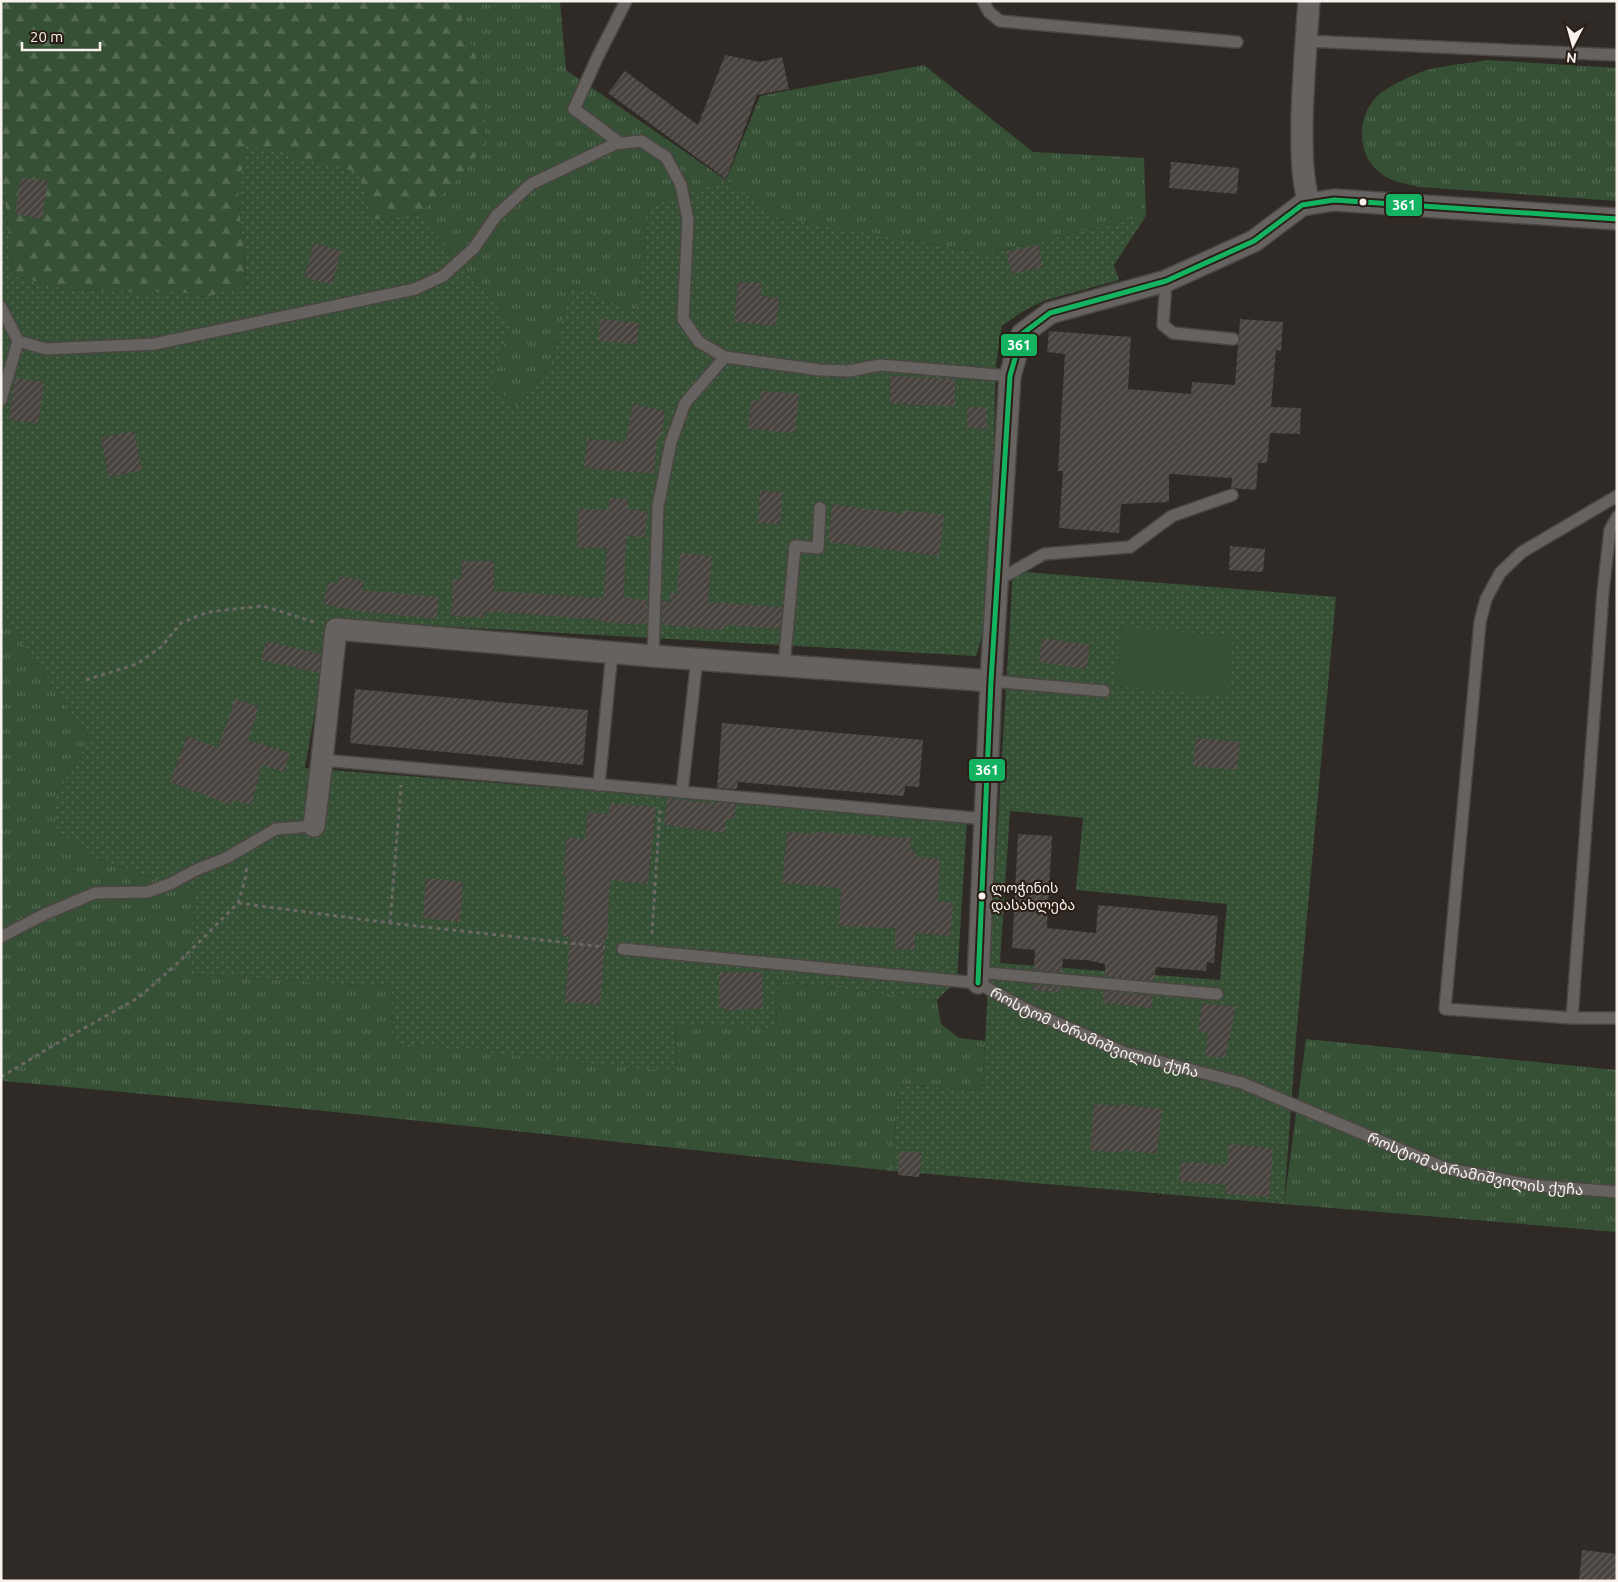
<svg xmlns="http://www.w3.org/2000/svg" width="1618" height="1582" viewBox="0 0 1618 1582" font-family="Ubuntu,'Noto Sans Georgian',sans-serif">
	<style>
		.grass { fill: url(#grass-tufts) }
		.forest { fill: url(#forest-firs) }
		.garden { fill: url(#garden-dots); fill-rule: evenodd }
		.pitch { fill: #365035 }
		.building { fill: url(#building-hatch) }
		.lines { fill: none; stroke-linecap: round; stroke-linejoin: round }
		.service-casing { stroke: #4a4642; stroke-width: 14 }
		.minor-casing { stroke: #4a4642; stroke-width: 24 }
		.path { stroke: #6a6764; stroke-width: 3; stroke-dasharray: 4 4; stroke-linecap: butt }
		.service { stroke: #656260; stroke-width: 11 }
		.minor { stroke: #656260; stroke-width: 21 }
		.bus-1-casing { stroke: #2a1f16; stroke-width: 9 }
		.bus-1 { stroke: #13b361; stroke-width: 5 }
		.bus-dot { fill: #f9f1eb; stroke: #2a1f16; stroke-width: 2 }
		.labels { text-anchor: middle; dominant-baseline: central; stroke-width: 4.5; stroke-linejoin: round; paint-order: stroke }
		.bus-label { font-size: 14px; fill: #f9f1eb; stroke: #2a1f16; text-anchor: start }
		.street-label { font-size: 15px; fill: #f9f1eb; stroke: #2a1f16 }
		.line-badge { stroke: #2a1f16; stroke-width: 2 }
		.badge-label { font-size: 14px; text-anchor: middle; font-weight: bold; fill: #fff }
	</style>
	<defs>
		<pattern id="grass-tufts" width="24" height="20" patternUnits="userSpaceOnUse" patternTransform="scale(1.25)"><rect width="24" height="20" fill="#365035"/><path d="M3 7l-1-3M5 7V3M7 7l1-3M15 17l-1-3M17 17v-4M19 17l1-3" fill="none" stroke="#546a52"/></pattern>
		<pattern id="forest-firs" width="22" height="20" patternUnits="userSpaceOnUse" patternTransform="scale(1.25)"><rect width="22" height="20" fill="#365035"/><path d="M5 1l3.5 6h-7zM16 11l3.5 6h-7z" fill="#546a52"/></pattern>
		<pattern id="garden-dots" width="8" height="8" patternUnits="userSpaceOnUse" patternTransform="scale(1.25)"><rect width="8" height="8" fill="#365035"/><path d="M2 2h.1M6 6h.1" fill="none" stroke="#546a52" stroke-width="1.8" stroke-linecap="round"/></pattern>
		<pattern id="building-hatch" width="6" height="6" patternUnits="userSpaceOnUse" patternTransform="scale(1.25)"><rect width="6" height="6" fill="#48433e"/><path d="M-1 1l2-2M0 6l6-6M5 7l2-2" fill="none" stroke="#635f5a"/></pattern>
	</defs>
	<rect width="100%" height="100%" fill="#2f2a25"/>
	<!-- grass -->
	<path class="grass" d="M463,1H560L566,70L726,180L760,96L924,65L1033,152L1144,158L1146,216L987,254L775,217L726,180L650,206L636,311L571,287L550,366L515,408L490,380L512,324L417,214L451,187L483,77L462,19Z
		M1488,60L1617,68V201L1419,187C1406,184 1394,182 1383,175C1353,155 1356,108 1385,90C1398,82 1414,74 1427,70C1447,65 1469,63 1488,60Z
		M1,611L89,738L54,798L94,858L194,891L191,974L392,987L393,1043L677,1071L675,1023L776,1029L778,981L937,1000L941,1024L959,1038L985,1041L982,1090L898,1085L893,1171L315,1110L4,1081L1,1079Z
		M1306,1039L1617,1070V1232L1284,1204Z"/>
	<!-- forest -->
	<path class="forest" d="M1,1H463L462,19L483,77L486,144L451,187L417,214L373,220L238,192L247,286L206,297L177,292L137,293L67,289L13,276L1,164Z"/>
	<!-- garden -->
	<path class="garden" d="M246,146L358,172L373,220L417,214L512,324L490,380L515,408L550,366L571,287L636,311L650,206L726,180L776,217L987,254L1146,216L1114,265L1119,280L1043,301L1022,312L1002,326L996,365L989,614L976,656L331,620L305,768L967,820L957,980L937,1000L778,981L776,1029L675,1024L677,1072L393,1043L392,987L190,974L194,891L94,858L57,830L54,798L89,738L1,611V164L13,276L67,289L137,293L177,292L206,297L247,285L238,192Z
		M1013,571L1336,597L1296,1038L1284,1204L893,1171L898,1085L982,1090ZM1010,811L1083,818L1076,890L1227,904L1220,980L1000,963Z"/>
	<!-- pitch -->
	<path class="pitch" d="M1121,627L1233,636L1227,696L1115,686Z"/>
	<!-- building -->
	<path class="building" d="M725,55L760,62L782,57L789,89L757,95L726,179L608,93L625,71L698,125Z
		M1171,162L1239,168L1237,194L1169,188Z
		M21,178L48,181L42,219L15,214Z
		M314,243L341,251L332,285L304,277Z
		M1038,245L1043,267L1012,274L1006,252Z
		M738,282L762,283L761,296L779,298L776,326L734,322Z
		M600,319L639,323L637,344L598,341Z
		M1240,319L1283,322L1281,351L1276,350L1271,407L1301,408L1300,434L1270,433L1267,463H1258L1256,490L1231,488L1232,478L1169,474V502L1121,504L1119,533L1059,528L1063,471H1058L1060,435L1065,354L1047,352L1049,331L1131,337L1128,389L1191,394L1192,382L1235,385L1238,344L1240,339L1239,334Z
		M890,376L955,379V406L890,404Z
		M15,378L44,382L38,424L9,419Z
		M761,391L799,394L795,433L748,429L751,400L760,401Z
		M633,404L665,411L661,438L657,437L654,474L584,468L587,439L625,442Z
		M967,407H987V429L967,428Z
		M134,431L142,470L109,477L101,438Z
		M760,491L782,492L780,524L758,523Z
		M610,498L628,499L627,509L648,512L644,538L626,535L624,598L647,600V623H644V625L602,622V620L497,612L485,613V618L451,616L453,579H462V561H494V591L603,598L607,548H577L578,509H609Z
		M832,504L904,514V510L944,515L939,556L828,542Z
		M1230,546L1265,549L1263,572L1229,570Z
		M680,553L712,556L708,602L782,607L780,629L725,625L724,630L662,625V601L670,602V593L677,594Z
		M340,576L364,581L362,590L439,597L436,619L357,611L323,604L328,582L338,584Z
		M1042,638L1090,645L1086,669L1039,662Z
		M266,641L321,654L319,673L261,660Z
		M355,689L588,710L583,765L350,743Z
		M235,699L259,707L248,740L290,753L284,772L262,765L251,805L233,800L231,805L170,782L187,736L218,748Z
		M722,723L923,740L919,787L905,786L904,796L738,782L737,789L717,788Z
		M1196,738L1240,742L1237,770L1193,766Z
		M667,798L715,804L716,802L736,804L734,819H726L725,833L664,825Z
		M610,803L656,807L648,884L610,880L607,939H605L600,1005L565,1002L570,937L562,936L566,875H563L567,837L585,839L588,812L609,814Z
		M787,832L815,834L816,832L911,838L910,850L916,851V857L940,858L938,901L953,903L950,936L915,933V950L895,949V928L839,926L841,888L782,883Z
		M1018,834L1052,836L1047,928L1096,933L1098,905L1218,916L1214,963L1207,962L1206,971L1156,967L1154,981L1105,976V964L1087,960L1063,959L1062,972L1034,970L1035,950L1012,948Z
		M426,878L463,882L460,922L423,918Z
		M719,972H762L763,1009L724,1010V1008H719Z
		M1033,985L1061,987V992L1033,990Z
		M1103,991L1153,996L1152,1008L1103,1003Z
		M1202,1003L1236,1007L1225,1058L1205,1056L1208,1033L1198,1032Z
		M1094,1104L1119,1106V1104L1162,1109L1157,1154L1124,1150L1123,1153L1090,1150Z
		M1229,1144L1273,1148L1269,1197L1225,1194L1226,1185L1179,1181L1181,1162L1227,1165Z
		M900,1151L922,1153L919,1177L898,1175Z
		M1582,1550L1617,1554V1581H1579Z"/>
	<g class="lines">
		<defs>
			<g id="service">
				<path d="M983,1L989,12L1000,21L1237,42"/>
				<path d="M1306,41L1617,55"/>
				<path d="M620,143L574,109L598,56L626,1"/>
				<path d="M1166,281L1163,325L1173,333L1233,339"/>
				<path d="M1,307L18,341L46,349L154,344L415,289L443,276L474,248L496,216L531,184L615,144L641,141L666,157L681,185L688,220L683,319L699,342L725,357L820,370L849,371L880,365L1010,376"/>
				<path d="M1,400L18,341"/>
				<path d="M1617,517L1610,530L1603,592L1572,1018H1617"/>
				<path d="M998,580L1044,554L1130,547L1172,516L1232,495"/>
				<path d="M653,656L658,506L671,442L685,403L725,357"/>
				<path d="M784,666L795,546L818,548L820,508"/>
				<path d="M991,681L1104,691"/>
				<path d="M322,760L986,819"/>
				<path d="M599,785L612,652"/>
				<path d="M682,792L697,659"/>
				<path d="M1,937L43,915L95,893L147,892L170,884L196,870L226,858L276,829L314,826"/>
				<path id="s1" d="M623,949L978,983L1024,1008L1123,1052L1242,1083L1445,1168L1531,1185L1617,1192"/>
				<path d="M978,972L1217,994"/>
				<path d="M1572,1018L1445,1009L1480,622L1486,599L1500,573L1522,552L1617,496"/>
			</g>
			<path id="minor" d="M1309,204C1301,174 1302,150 1302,120C1303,80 1306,41 1309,1
				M314,826L322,760L336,629L653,656L991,681
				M978,983L991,681L1010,376L1022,334L1050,313L1166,281L1254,241L1302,205L1334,200L1617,219"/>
		</defs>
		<!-- service casing -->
		<use href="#service" class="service-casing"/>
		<!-- minor casing -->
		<use href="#minor" class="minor-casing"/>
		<!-- path -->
		<path class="path" d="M86,680L137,664L161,647L181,623L208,612L263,606L314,622
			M238,903L390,923L605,947
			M390,923L401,785
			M652,934L660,808
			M1,1077L54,1045L138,998L179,962L238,903L245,880L247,866"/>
		<!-- service -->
		<use href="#service" class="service"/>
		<!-- minor -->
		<use href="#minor" class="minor"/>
		<defs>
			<path id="bus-1" d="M978,983L991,681L1010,376L1022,334L1050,313L1166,281L1254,241L1302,205L1334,200L1617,219"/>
		</defs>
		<!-- bus-1 casing -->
		<use href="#bus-1" class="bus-1-casing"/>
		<!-- bus-1 -->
		<use href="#bus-1" class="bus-1"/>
	</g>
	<!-- markers -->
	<g class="bus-dot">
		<circle cx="1363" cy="202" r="4.5"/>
		<circle cx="982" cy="896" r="4.5"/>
	</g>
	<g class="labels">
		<!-- bus labels -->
		<g class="bus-label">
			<text x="991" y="888">ლოჭინის<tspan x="991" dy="17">დასახლება</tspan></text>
		</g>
		<!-- street labels -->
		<g class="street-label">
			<text stroke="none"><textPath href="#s1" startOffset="484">როსტომ აბრამიშვილის ქუჩა</textPath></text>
			<text stroke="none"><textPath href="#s1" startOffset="889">როსტომ აბრამიშვილის ქუჩა</textPath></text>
		</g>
	</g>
	<g class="line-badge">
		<rect x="1385" y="193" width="38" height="24" rx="5" fill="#13b361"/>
		<rect x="1000" y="333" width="38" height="24" rx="5" fill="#13b361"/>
		<rect x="968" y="758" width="38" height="24" rx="5" fill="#13b361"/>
	</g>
	<g class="badge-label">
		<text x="1404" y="210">361</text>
		<text x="1019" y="350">361</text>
		<text x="987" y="775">361</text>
	</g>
	<!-- border -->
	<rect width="1618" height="1582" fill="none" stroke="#f9f1eb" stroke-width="5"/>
	<!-- north arrow -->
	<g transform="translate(1573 45) rotate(186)" stroke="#2a1f16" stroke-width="4" paint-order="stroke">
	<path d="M0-4L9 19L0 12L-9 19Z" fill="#f9f1eb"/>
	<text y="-8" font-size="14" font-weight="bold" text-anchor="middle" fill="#f9f1eb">N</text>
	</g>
	<!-- scale -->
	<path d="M22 42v8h78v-8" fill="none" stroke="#f9f1eb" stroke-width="2.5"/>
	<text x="30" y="42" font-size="15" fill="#f9f1eb" stroke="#2a1f16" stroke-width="4" paint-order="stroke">20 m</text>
</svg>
